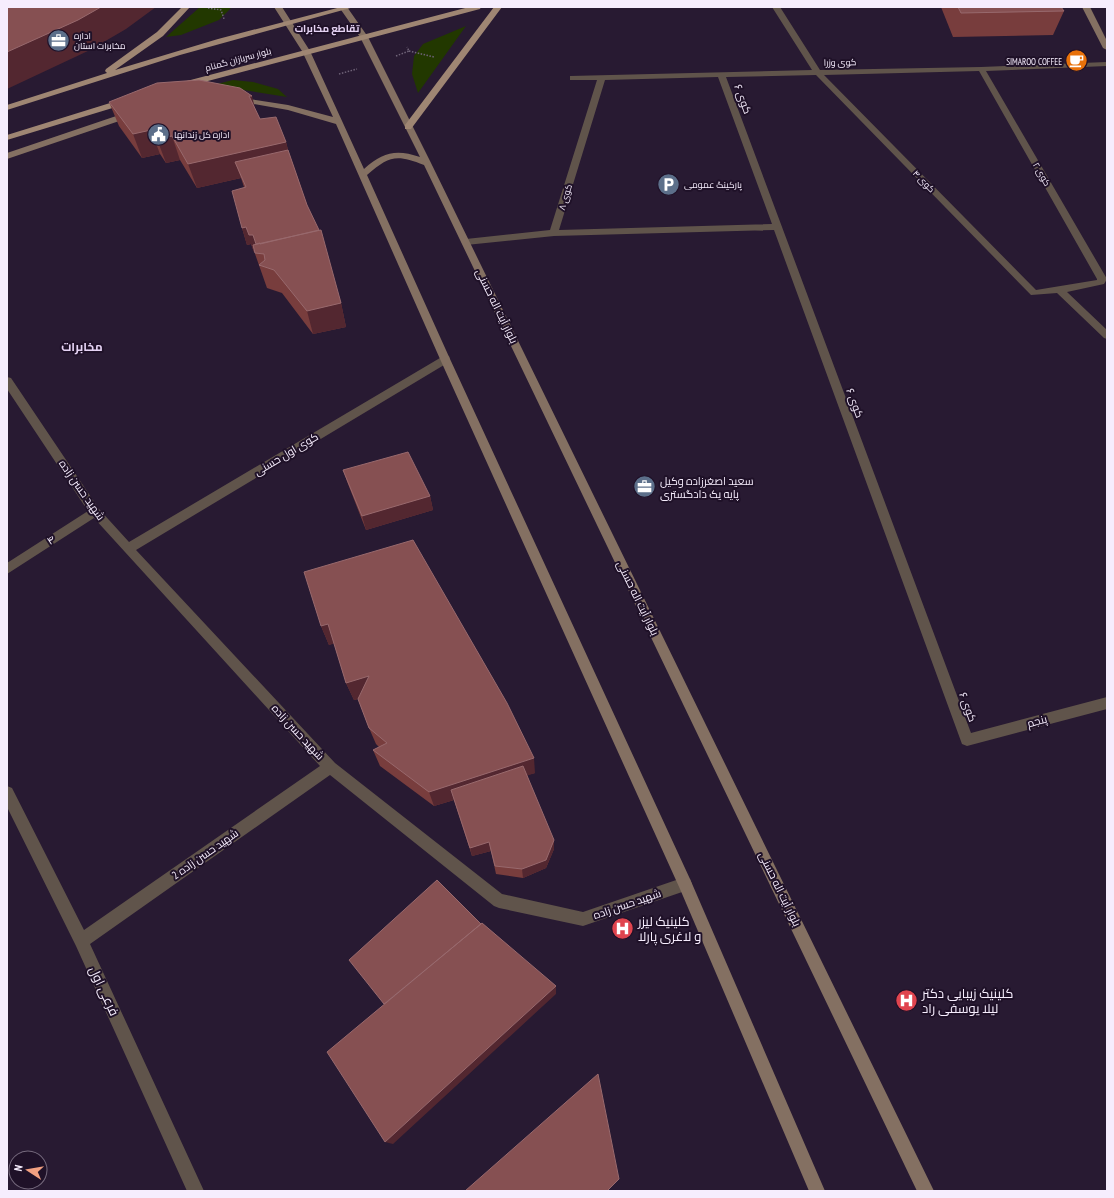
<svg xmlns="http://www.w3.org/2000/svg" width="1114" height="1198" viewBox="0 0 1114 1198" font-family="'PT Sans Narrow',Cairo,sans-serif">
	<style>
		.green { fill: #223800 }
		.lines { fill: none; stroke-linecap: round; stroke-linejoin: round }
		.path { stroke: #6f6378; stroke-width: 1.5; stroke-dasharray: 1.5 1.5; stroke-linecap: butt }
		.street { fill: #60544b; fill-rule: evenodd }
		.secondary { fill: #847062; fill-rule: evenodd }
		.primary { fill: #9f8673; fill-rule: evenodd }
		.wall { fill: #783d3d }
		.shaded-wall { fill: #532730 }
		.building { fill: #865052; stroke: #98696d }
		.labels { text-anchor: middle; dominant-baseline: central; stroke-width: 4; stroke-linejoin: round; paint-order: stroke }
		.far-poi-label { font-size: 9px; fill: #f6edfd; stroke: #1f1128; text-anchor: start }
		.far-street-label { font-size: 9px; fill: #f6edfd; stroke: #1f1128 }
		.far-neighbourhood-label { font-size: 10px; font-weight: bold; fill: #e6d4f5; stroke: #1f1128 }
		.street-label { font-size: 11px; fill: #f6edfd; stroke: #1f1128 }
		.poi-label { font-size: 11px; fill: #f6edfd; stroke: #1f1128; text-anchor: start }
		.neighbourhood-label { font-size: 12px; font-weight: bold; fill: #e6d4f5; stroke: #1f1128 }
		.near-poi-label { font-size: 13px; fill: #f6edfd; stroke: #1f1128; text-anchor: start }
		.near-street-label { font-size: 13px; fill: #f6edfd; stroke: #1f1128 }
	</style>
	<rect width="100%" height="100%" fill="#281a32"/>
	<!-- green -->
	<path class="green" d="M200,7H232L219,20L181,35L166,37Z
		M466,26L418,93L412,74L414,56L423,44Z
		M233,80L253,82L278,89L287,97L213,85Z"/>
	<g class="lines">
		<!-- path -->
		<path class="path" d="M208,8L221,10L224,19
			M409,51L434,57
			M396,56L409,51L407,47
			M339,74L357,69"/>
		<!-- street -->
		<path class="street" d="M772,7H780L820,70L981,67L1107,62V66L986,71L1107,279L1104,284L1067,292L1107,330V339L1104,338L1057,293L1031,295L816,75L726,77L971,733L1107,697V709L967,746L962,744L774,230L554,236L466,245L461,242L466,239L550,230L597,80H570V76L812,70ZM979,71L1097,279V280L1036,290L824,75ZM718,77L772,224L559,230L605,80Z
			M445,355L449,356L450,359L449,362L136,550L335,763L502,894L583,912L685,877L690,879L692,884L690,889L685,891L583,926L499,908L494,906L330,775L90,944L204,1191H187L76,946L7,807V786L12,788L84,930L320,766L94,518L7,574V563L88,511L7,389V377L11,378L99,509L129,542Z"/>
		<!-- secondary -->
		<path class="secondary" d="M274,7H282L310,51L364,169C383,152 396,149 420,157L360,37L339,7H347L368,37L431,163L934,1191H917L424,165C396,154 389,156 367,175L450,359L690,879L825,1191H809L680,889L440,359L336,124L288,110L236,101L232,99L236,97L288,105L333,117L302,51Z
			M1082,7H1090L1107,41V50L1103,48Z
			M128,112H131L135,114L134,116L7,159V153Z"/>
		<!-- primary -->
		<path class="primary" d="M182,7H190L163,36L115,70L218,39L341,7H354L180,55L7,110V105L107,73L105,71L106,69L157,32Z
			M469,7H481L480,9L189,86H183L182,84L183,82Z
			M494,7H502L411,129H405V125Z
			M123,99H126L130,101L129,103L7,140V135Z"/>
	</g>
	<!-- wall -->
	<path class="wall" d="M941,7H1061L1064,11L1053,35L953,37Z
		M109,102L255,109L260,119L286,142L288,150L341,303L346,327L313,334L282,293L267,288L254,251V252L251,244L247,245L242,228L244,187L241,178L197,188L180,160L166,163L160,154L142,158L119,126Z
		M343,470L430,496L433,510L366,530L348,484Z
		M321,626L535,773L527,775L554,849L546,868L523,878L496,874L491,851L472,856L454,800L434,806L380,766L373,750L379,747L376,744L369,728L358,699L354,700L346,683L334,643L329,645Z"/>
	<!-- shaded-wall -->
	<path class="shaded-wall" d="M101,7H156L126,29L90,50L7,89V52Z
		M249,96H252L258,120Z
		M151,130L160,154L142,158L133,134Z
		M172,136L180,160L166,163L157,139Z
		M286,142L292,166L235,162L241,178L197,188L188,164Z
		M246,227L260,243L258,251L254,252L251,244L247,245L242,228Z
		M341,303L346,327L313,334L307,311Z
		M430,496L433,510L366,530L362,516Z
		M328,624L336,643L329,645L321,626Z
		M369,676L376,694L354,700L346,683Z
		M534,758L535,773L454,800L451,790L454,800L434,806L429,792Z
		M554,840V849L546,868L523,878L522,869Z
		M489,842L491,851L472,856L470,848Z
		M556,986V994L393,1144L385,1142Z"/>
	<!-- building -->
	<path class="building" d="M7,7H101L78,20L7,52Z
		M958,7H1061L1064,11L961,13Z
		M199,80L240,88L252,96H249L260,119L276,117L286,142L188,164L172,136L157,139L151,130L133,134L109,102L157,83Z
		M288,150L307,205L319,230L260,244V243L256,244L253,235H249L246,227L242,228L232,191L246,187L235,162Z
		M321,230L341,303L307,311L274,270L259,265L265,260L264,254L255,253L253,245Z
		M408,452L430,496L362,516L343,470Z
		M413,540L507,703L534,758L429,792L373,750L387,743L369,728L358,699L369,676L346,683L328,624L321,626L304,572Z
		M523,766L554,840L546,860L522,869L495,866L489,842L470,848L451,790Z
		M437,880L481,924L384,1004L349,960Z
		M482,923L556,986L385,1142L327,1052Z
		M598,1074L619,1179L607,1191H465Z"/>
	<!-- icons -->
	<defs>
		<symbol id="office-disc" viewBox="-11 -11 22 22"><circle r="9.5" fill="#5c6f8a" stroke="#1f1128"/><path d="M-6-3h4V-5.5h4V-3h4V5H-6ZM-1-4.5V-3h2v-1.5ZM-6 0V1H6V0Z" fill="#fff"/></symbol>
		<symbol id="cafe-disc" viewBox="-11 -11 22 22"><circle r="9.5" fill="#e8710a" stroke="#1f1128"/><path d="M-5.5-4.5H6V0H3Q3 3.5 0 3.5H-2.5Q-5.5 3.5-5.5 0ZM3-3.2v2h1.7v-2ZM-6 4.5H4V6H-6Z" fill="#fff"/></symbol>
		<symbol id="civic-disc" viewBox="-11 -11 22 22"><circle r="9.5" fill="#5c6f8a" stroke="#1f1128"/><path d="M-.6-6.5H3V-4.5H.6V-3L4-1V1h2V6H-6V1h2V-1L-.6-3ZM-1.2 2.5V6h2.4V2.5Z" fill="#fff"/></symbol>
		<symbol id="parking-disc" viewBox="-11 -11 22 22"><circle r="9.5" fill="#5c6f8a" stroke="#1f1128"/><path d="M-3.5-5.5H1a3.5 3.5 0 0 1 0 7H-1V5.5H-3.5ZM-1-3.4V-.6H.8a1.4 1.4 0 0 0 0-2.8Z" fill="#fff"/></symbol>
		<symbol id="hospital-disc" viewBox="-11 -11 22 22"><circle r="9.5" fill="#e0444e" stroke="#1f1128"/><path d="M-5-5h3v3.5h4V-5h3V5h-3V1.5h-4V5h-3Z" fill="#fff"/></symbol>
	</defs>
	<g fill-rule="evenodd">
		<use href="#office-disc" x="46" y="28" width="25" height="25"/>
		<use href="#cafe-disc" x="1064" y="48" width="25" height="25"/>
		<use href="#civic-disc" x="146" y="122" width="25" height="25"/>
		<use href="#parking-disc" x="656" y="172" width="25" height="25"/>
		<use href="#office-disc" x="632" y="474" width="25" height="25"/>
		<use href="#hospital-disc" x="610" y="916" width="25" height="25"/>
		<use href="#hospital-disc" x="894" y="988" width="25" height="25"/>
	</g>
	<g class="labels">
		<!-- far-poi labels -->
		<g class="far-poi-label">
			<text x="74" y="35">اداره<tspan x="74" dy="10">مخابرات استان</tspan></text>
			<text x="1062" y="61" text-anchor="end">SIMAROO COFFEE</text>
			<text x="174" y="134">اداره کل زندانها</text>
			<text x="684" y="184">پارکینگ عمومی</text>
		</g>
		<!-- far-street labels -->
		<g class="far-street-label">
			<text transform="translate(238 59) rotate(-15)">بلوار سربازان گمنام</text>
			<text transform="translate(840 62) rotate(-1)">کوی وزرا</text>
			<text transform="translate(1042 174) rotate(60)">کوی ۲</text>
			<text transform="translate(924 181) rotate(46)">کوی ۴</text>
			<text transform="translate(565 197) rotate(-73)">کوی ۸</text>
		</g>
		<!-- far-neighbourhood labels -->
		<g class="far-neighbourhood-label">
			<text x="327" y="28">تقاطع مخابرات</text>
		</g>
		<!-- street labels -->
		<g class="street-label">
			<text transform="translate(743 99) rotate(70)">کوی ۶</text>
			<text transform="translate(497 306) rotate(64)">بلوار آیت اله حسنی</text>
			<text transform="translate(855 403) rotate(70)">کوی ۶</text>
			<text transform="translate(286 454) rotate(-31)">کوی اول حسنی</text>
			<text transform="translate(82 490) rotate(55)">شهید حسن زاده</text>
			<text transform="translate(51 540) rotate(-33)">۴</text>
			<text transform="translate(638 598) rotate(64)">بلوار آیت اله حسنی</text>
			<text transform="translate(968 707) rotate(70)">کوی ۶</text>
			<text transform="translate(1037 721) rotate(-15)">پنجم</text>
			<text transform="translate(298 732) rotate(47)">شهید حسن زاده</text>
			<text transform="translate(205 854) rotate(-35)">شهید حسن زاده 2</text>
			<text transform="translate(780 889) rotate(64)">بلوار آیت اله حسنی</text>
			<text transform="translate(627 904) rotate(-19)">شهید حسن زاده</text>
		</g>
		<!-- poi labels -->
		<g class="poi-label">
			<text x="660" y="481">سعید اصغرزاده وکیل<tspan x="660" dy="13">پایه یک دادگستری</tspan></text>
		</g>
		<!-- neighbourhood labels -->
		<g class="neighbourhood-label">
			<text x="82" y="346">مخابرات</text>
		</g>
		<!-- near-poi labels -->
		<g class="near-poi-label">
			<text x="638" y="921">کلینیک لیزر<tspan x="638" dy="15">و لاغری پارلا</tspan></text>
			<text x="922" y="993">کلینیک زیبایی دکتر<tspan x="922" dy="15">لیلا یوسفی راد</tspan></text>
		</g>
		<!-- near-street labels -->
		<g class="near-street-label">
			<text transform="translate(104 991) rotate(65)">فرعی اول</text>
		</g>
	</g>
	<!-- border -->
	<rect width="1114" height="1198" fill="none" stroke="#f6edfd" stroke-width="16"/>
	<!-- north arrow -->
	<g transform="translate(28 1170) rotate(282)"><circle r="19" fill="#1f1128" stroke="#75697d"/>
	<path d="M0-3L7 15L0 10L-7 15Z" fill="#f2a081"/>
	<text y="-6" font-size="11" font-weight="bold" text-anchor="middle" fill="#f6edfd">N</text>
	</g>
</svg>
